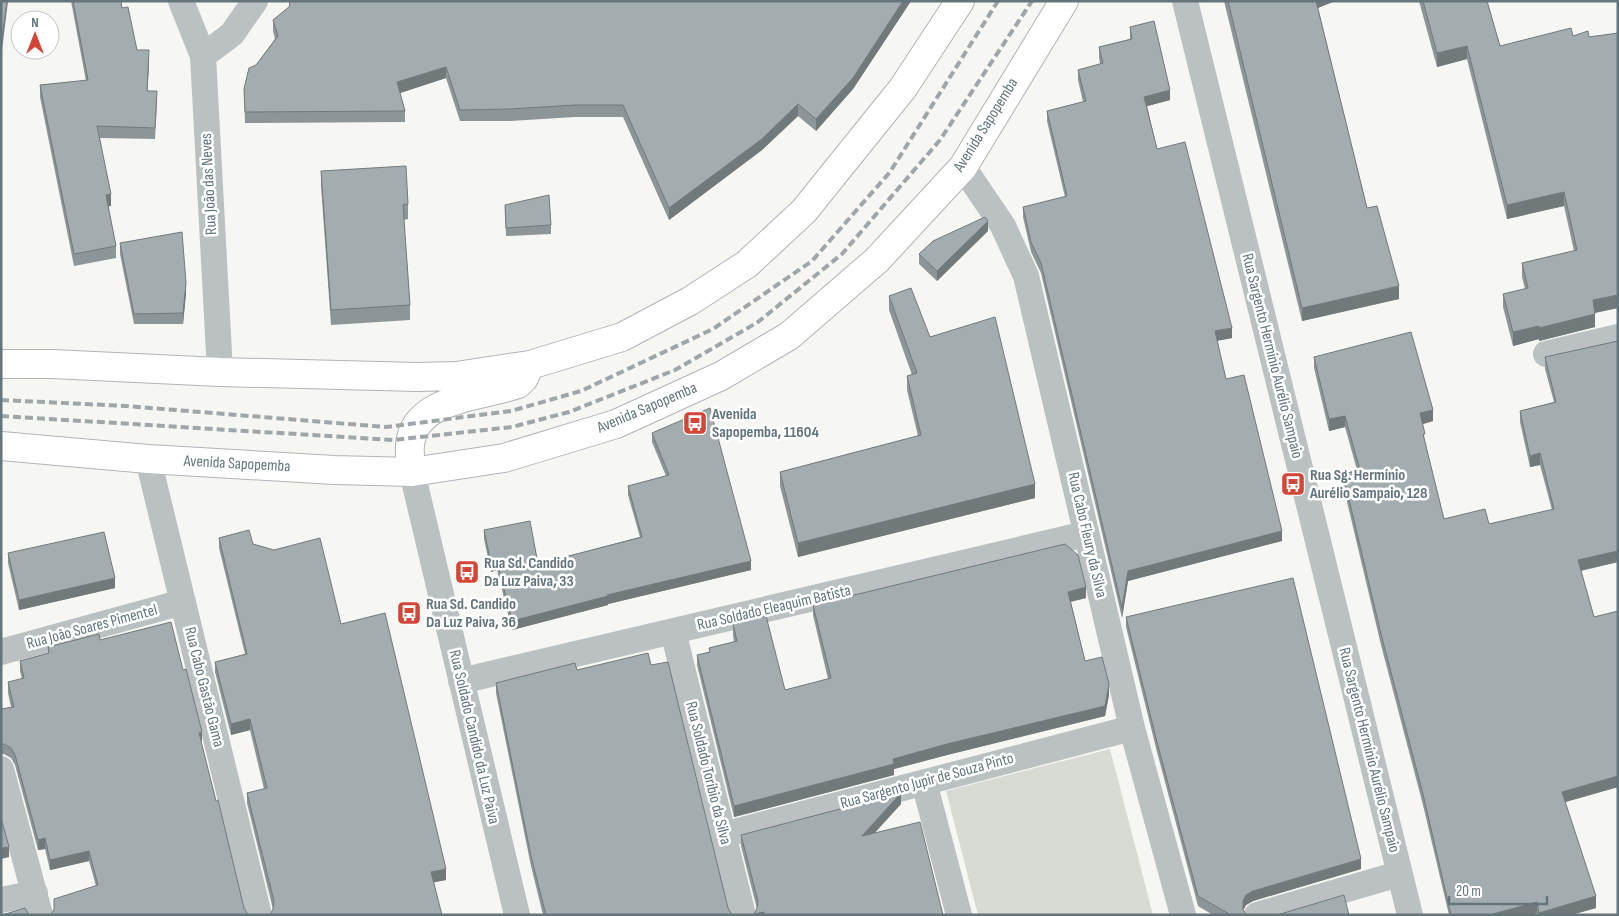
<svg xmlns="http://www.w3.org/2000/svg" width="1619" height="916" viewBox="0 0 1619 916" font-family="'Sofia Sans Condensed',sans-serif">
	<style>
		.green { fill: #d7dbd3 }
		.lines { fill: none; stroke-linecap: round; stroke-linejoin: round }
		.primary-casing { stroke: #afb5b8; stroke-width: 30 }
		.minor { stroke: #bbc1c3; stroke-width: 26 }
		.primary { stroke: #fff; stroke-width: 28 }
		.rail { stroke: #9ea6a9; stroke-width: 4; stroke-dasharray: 8 4; stroke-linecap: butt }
		.wall { fill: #8c9597 }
		.shaded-wall { fill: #72797b }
		.building { fill: #a3adb0; stroke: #72797b }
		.labels { text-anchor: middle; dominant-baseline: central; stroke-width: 5; stroke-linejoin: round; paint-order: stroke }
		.street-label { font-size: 16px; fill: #64757c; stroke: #fff }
		.poi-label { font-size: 16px; font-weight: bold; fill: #64757c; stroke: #fff; text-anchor: start }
	</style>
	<rect width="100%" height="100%" fill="#f6f6f3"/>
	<!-- green -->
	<path class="green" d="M1110,749L1153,915H978L946,791Z"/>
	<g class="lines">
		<defs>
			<path id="primary" d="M1,364H52L220,372L417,377L456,376L530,365L622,337L690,301L747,264L804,211L903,88L960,1
				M1,446L148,459L334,470L412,472L504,458L616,424L721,376L789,336L877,260L963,167L1064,1
				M412,472C411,463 409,454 410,445C414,397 483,397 518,384L524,378L529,367"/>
		</defs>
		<!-- primary casing -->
		<use href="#primary" class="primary-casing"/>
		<!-- minor -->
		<path class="minor" d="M181,1L203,56L220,372
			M1185,1L1410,915
			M203,56L232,34L255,1
			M963,167L1003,226L1026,276L1132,728L1183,915
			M1546,354L1618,337
			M148,459L259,915
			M412,472L517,915
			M673,631L743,915
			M1,652L183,602
			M461,681L1086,534
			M1,769L40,915
			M924,782L959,915
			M723,835L1132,728
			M1,900L35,893
			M1257,915L1399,874"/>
		<!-- primary -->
		<use href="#primary" class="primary"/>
		<!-- rail -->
		<path class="rail" d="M1,400L126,406L386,427L511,411L581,391L713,329L812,261L890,172L998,1
			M1,416L393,440L512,427L569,412L675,370L758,322L842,254L940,140L1032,1"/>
	</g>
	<!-- wall -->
	<path class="wall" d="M71,1H121L122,8L137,50L149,62L147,91L157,103L155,139L100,138L111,206H108L116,246V258L74,266L40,97V85L86,81Z
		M289,1H911L853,89L816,131L798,116L762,150L669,220L623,117H575L510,121H460L446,78L400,93L405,111V122L245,123L244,89L256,65L275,39L273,31V20L289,7Z
		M1224,1H1335L1318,8L1367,208L1399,299L1302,321Z
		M1419,1H1487L1500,46L1573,36L1589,37L1618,33V308L1595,313V327L1539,341V339L1513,346L1503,307V294L1525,289L1522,277V263L1574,251L1564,206L1507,219L1467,59L1437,67Z
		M1130,27L1170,100L1147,106L1157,149L1232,338L1217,341L1226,379L1282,541L1128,581L1122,618L1041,273L1031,252L1023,217V207L1065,197L1047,121V111L1083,102L1078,80V70L1100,64L1099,57V47L1130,39Z
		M321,171L408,204V219L404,220L410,305V320L331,325L321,186Z
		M505,205L551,225V234L506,236Z
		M988,231L937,281L919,264V254Z
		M120,243L186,293L183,324H134L120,254Z
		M889,296L930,337L1035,498L798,557L780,486V472L918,436L907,390V376L912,375L889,310Z
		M1618,341V562L1581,571L1594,617L1618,611V787L1565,802L1596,908L1571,915H1537V913L1530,915H1449L1423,805L1381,645L1343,485V474L1357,470L1345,427L1329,431L1314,368V357L1433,421L1422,424L1425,442L1444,519L1489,524L1552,510L1540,465L1530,467L1520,422V411L1554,402L1545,369V357Z
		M652,433L751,570L608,604V605L512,630L497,570L491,572L484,539V530L538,564L640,537L628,495V486L666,476L652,442Z
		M219,538L253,544L341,624L446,880L433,882L273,909L247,803V793L264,789L250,730L231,735L215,672V662L245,654L219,548Z
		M8,553L115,588L19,610L8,563Z
		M1086,598L1071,602L1085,661L1109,695L1105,716L947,755L894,769V775L734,817L697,665V655L709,652V648L734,642L733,635V624L785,690L828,679L813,615V605Z
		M1126,617L1361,869L1253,901L1246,905L1243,910L1246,915H1213L1198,906L1157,752L1126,627Z
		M100,640L201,743L244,908L96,886L89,861L50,870L45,849L38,850L15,765L11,758L4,754L1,755V709L11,707L8,693V682L22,679L20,671V661L48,653V647Z
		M651,665L728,908L732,915H543L531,866L496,693V683L577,670Z
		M901,804L874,833L943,915H754L757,909L741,846V835Z"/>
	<!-- shaded-wall -->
	<path class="shaded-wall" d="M7,1H8L1,58V46Z
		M903,1H911L853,89L816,131V119Z
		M1315,1H1335L1315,9Z
		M1467,46V59L1437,67V53Z
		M149,50V62L147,103V91Z
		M446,67V78L397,94V82Z
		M1170,90V100L1144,107V97Z
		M798,104V116L762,150L669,220V208Z
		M1564,192V206L1507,219V205Z
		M111,194V206L106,207V195Z
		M988,221V231L937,281V271Z
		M186,283V293L183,324V313Z
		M1399,286V299L1302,321V308Z
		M1618,295V308L1593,313V300Z
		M1595,314V327L1539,341V328Z
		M1539,326V339L1513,346V332Z
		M1232,328V338L1215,341V331Z
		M1433,410V421L1420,425V413Z
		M1345,416V427L1329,431V419Z
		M1540,453V465L1530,467V456Z
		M1035,484V498L798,557V543Z
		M1282,531V541L1128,581L1122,618V608L1128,571Z
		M1618,551V562L1578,571V560Z
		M497,561V570L491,572V563Z
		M751,561V570L608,604V605L512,630V621L607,595Z
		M115,578V588L19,610V600Z
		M1086,587V598L1068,602V592Z
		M1109,684V695L1105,716L947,755L894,769V775L734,817V806L893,759Z
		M250,719V730L231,735V724Z
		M202,732V743L199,733Z
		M1618,776V787L1562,803V792Z
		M901,793V804L862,847V836Z
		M45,838V849L38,850V840Z
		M9,847V857L1,859V848Z
		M89,851V861L50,870V860Z
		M1361,859V869L1253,901L1246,905L1243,911V901L1246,895L1253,891Z
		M446,869V880L431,883V872Z
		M1596,896V908L1571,915H1539V913Z
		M1537,902V913L1530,915H1489Z
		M764,912V915H754V914Z"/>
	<!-- building -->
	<path class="building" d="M1,1H7L1,46Z
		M73,1H121L122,8L128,7L137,50H149L147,91H157L155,128L97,126L111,194L106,195L116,246L74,254L40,85L88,80Z
		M289,1H903L853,78L816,119L798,104L762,139L669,208L623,105H575L510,109L460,110L446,67L397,82L405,111L245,112L244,89L249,68L256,65L278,36L273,20L290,6Z
		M1228,1H1316L1367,208L1377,206L1399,286L1302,308Z
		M1423,1H1487L1500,46L1571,28L1573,36L1588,31L1589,37L1618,33V295L1593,300L1595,314L1539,328V326L1513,332L1503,294L1528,288L1522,263L1577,250L1564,192L1507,205L1467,46L1437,53Z
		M1154,21L1170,90L1144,97L1157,149L1185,142L1232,328L1215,331L1226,379L1244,375L1282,531L1128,571L1122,608L1041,263L1031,242L1023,207L1067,196L1047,111L1086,101L1078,70L1103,63L1099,47L1132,39L1130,27Z
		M406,166L408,204L403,205L410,305L331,310L321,171Z
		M549,195L551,225L506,228L505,205Z
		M985,217L988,221L937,271L919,254L933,241Z
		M182,232L186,283L183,313L134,314L120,243Z
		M911,288L930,337L995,317L1035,484L798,543L780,472L921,435L907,376L917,373L889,296Z
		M1411,332L1433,410L1420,413L1425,434H1423L1444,519L1485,509L1489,524L1554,509L1540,453L1530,456L1520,411L1556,402L1545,357L1618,341V551L1578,560L1594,617L1618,611V776L1562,792L1596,896L1539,913L1537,902L1489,915H1451L1423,794L1381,634L1343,474L1360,470L1345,416L1329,419L1314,357Z
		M710,408L751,561L607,595L608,596L512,621L497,561L491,563L484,530L530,521L538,564L642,537L628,486L669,475L652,433Z
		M249,530L253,544L274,550L320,538L341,624L385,613L446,869L431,872L442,915H270L273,909L274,901L247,793L267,788L250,719L231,724L215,662L247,654L219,538Z
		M104,532L115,578L19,600L8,553Z
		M1065,544L1078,555L1086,587L1068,592L1085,661L1102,657L1109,684L1105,706L947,744L893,759L894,764L734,806L697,655L710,652L709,648L737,641L733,624L766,616L785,690L831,678L813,605Z
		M1293,578L1361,859L1253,891L1246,895L1243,901V909L1246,915H1231L1198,896L1157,742L1126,617Z
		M171,622L183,670L186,669L202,732L199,733L216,801L218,800L244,908L248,915H51L54,909V899L98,885L89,851L50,860L45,838L38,840L15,755L11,748L4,744H1V709L14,707L8,682L24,678L20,661L49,653L48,647L99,634L100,640Z
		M648,653L651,665L668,662L728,908L732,915H546L531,856L496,683L575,663L577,670Z
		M901,793L862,836L920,822L943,915H764V912L754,914L757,908L758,901L741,835Z
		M1,818L9,847L1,848Z
		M1344,895L1349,915H1277Z
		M25,908L29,915H2Z"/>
	<!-- icons -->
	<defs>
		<symbol id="bus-square" viewBox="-11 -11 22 22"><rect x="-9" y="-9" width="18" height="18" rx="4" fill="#d34537" stroke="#fff"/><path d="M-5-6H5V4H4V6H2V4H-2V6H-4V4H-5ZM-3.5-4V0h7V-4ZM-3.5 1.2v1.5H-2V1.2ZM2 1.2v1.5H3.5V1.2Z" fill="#fff"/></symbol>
	</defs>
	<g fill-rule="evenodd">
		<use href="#bus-square" x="681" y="409" width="28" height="28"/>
		<use href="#bus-square" x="1279" y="470" width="28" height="28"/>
		<use href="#bus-square" x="453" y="558" width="28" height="28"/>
		<use href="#bus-square" x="395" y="599" width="28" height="28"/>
	</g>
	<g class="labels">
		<!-- street labels -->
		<g class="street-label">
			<text transform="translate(986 125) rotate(-58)">Avenida Sapopemba</text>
			<text transform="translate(209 184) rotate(-93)">Rua João das Neves</text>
			<text transform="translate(1272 356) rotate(76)">Rua Sargento Hermínio Aurélio Sampaio</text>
			<text transform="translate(647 408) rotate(-23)">Avenida Sapopemba</text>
			<text transform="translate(237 464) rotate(3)">Avenida Sapopemba</text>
			<text transform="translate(1087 535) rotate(77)">Rua Cabo Fleury da Silva</text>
			<text transform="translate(774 608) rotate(-13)">Rua Soldado Eleaquim Batista</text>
			<text transform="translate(92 627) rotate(-15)">Rua João Soares Pimentel</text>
			<text transform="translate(204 687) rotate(76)">Rua Cabo Gastão Gama</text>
			<text transform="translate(474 737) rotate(77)">Rua Soldado Candido da Luz Paiva</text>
			<text transform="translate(1369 750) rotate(76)">Rua Sargento Hermínio Aurélio Sampaio</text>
			<text transform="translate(708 773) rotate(76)">Rua Soldado Toríbio da Silva</text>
			<text transform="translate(927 781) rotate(-15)">Rua Sargento Jupir de Souza Pinto</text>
		</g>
		<!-- poi labels -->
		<g class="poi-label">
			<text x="712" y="414">Avenida<tspan x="712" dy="18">Sapopemba, 11604</tspan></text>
			<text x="1310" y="475">Rua Sg. Hermínio<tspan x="1310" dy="18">Aurélio Sampaio, 128</tspan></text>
			<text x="484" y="563">Rua Sd. Candido<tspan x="484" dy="18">Da Luz Paiva, 33</tspan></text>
			<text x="426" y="604">Rua Sd. Candido<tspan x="426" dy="18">Da Luz Paiva, 36</tspan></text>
		</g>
	</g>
	<!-- border -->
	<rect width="1619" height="916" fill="none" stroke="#64757c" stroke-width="5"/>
	<!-- north arrow -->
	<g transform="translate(35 35)"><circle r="24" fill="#ffffff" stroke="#c1c8cb"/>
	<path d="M0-4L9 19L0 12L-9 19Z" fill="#d34537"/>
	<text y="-8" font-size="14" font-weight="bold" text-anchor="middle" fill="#64757c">N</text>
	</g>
	<!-- scale -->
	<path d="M1449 896v8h98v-8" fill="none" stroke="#64757c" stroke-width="2.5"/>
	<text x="1456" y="896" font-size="15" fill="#64757c" stroke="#ffffff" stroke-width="4" paint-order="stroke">20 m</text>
</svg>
